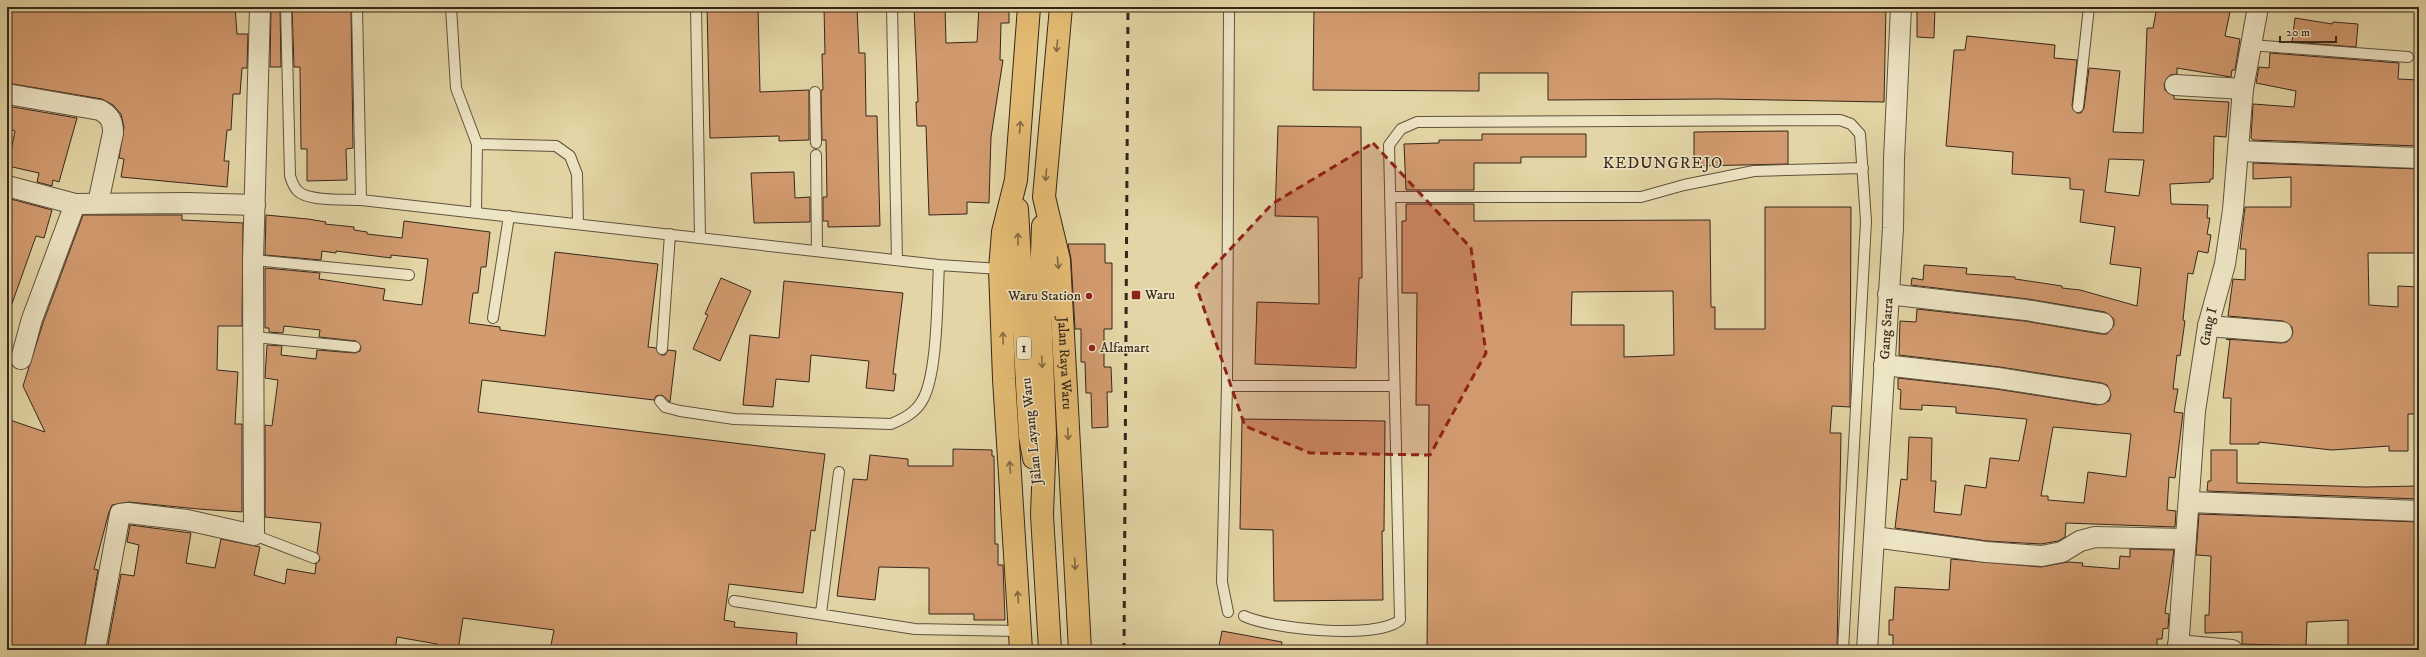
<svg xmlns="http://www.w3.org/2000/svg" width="2426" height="657" viewBox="0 0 2426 657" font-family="'IM FELL DW Pica',serif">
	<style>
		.building { fill: #d29a6f; stroke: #36271a; fill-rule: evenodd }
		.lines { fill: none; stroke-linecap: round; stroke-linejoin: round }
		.lane-casing { stroke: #61523d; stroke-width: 12 }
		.street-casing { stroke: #61523d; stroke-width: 22 }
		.highway-casing { stroke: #36271a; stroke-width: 24 }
		.lane { stroke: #ede4c4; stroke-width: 10 }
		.street { stroke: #ede4c4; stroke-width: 20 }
		.highway { stroke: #e2ba72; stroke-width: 22 }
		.rail { stroke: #36271a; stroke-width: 3; stroke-dasharray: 7 7; stroke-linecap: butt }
		.oneway { stroke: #836942 }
		.marked { fill: #8f2418; fill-opacity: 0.2; stroke: #8f2418; stroke-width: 3; stroke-dasharray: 8 5; stroke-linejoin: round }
		.poi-dot { fill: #8f2418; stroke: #ede4c4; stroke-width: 1.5 }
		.labels { text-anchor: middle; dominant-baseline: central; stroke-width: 3; stroke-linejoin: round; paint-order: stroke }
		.shield { fill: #ede4c4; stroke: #6d604d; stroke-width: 1 }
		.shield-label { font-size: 13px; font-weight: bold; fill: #36271a }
		.poi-label { font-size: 14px; fill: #36271a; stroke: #ede4c4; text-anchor: start }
		.street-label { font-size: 14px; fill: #36271a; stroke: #ede4c4 }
		.quarter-label { font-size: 16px; letter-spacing: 1px; fill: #36271a; stroke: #ede4c4 }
	</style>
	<rect width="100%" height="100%" fill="#e3d5a5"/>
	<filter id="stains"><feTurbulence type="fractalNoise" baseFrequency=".005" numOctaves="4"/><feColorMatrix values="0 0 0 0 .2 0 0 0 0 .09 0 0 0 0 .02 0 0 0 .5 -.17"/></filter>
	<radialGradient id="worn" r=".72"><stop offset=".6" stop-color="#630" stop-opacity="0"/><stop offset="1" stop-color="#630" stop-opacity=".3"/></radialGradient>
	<!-- building -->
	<path class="building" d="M12,7H235L237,34H248L247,68H242L240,94H233L231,130H227L224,161H229L227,187L121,177L124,159L119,158L124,127L121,114L113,105L102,99L7,83V35Z
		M271,7H280L281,67H270Z
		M292,7H351L353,148L346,149L347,180L307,181V149H301L300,67H294Z
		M707,7H758L760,92L809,90V140L779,141V136L710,138Z
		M824,7H857L859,53H865L866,116H877L880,226L828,227V221H823V197H827L826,140H822L821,90H823L822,54H825Z
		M914,7H945L946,43L977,42L979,7H1009V23H1001L1000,60H1003L991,137L989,203L967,202V214L929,215L926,126H917L916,102H918Z
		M1314,7H1886L1884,102L1720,99L1548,100V73H1479V91L1313,90Z
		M1917,7H1935L1934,38L1917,37Z
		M2157,7H2231L2225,36L2240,39L2235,70H2232L2231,77L2177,68V74L2170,75L2164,84L2165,90L2174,96V99L2229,102L2226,137L2214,136L2213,179H2210V182L2170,184L2171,204L2208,205L2207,218H2210L2207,234L2211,235L2208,253L2198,251L2193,274L2188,273L2183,320L2185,321L2180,356L2177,355L2173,389H2178L2174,412L2183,413L2175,478L2169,477L2167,510L2176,511L2175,527L2066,523L2065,537L2058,541L2041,544L1987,541L1895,528L1901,479L1907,480L1909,437L1932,438L1931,481H1936L1934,512L1961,515L1965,485L1986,488L1990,458L2019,461L2027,419L1956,413V407L1922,405V410L1900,409L1901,390L1898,389V378L1996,389L2098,405L2109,401L2111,395L2107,385L2102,383L2000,367L1899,355L1900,321L1916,322L1917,309L2024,321L2101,334H2107L2114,325V319L2105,312L2028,299L1911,285L1912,278L1923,280L1924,265L1967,268L1966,274L2015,277V279L2062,286V288L2080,290L2137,306L2141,268L2110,264L2115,227L2080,222L2084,190L2070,189V178L2012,174L2013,152L1946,146L1954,50H1965L1967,36L2055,45L2054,58L2077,60L2072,106L2077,113H2081L2084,108L2089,68L2120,71L2113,132L2143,133L2147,28H2153ZM2109,159L2144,160L2139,196L2105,192ZM2053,427L2131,434L2126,477L2088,472L2084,503L2048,500V496H2041Z
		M2295,18L2332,24L2333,22L2358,24L2356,47L2292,42Z
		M2270,53L2399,63L2398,79L2419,80V146L2253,140L2251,138L2253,104L2294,107L2296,91L2256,83L2259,67L2269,68Z
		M7,106L77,118L59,182L53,180L52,186L37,182L39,173L8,166L15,131L7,129Z
		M1278,126L1361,127L1362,278H1359L1356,368L1255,364L1257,302L1319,304L1318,217L1275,216Z
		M1788,131V164L1694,166V132Z
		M1482,134H1586V157H1521V163H1474V190H1406L1404,144L1439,143V140H1482Z
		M2253,163L2419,169V253H2368L2369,305L2398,307V286L2419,287V414H2408V451H2389V446L2332,450L2259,442V444H2230L2231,398H2223L2230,340L2226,339L2281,343L2287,342L2293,333L2292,327L2283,321L2228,316L2233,279L2245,280L2246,249H2240L2245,207H2291V177L2253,179Z
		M794,172L795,198L810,197V222L754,223L751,173Z
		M7,198L52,210L44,238L36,236L9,312L7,311Z
		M1406,204H1474V221L1710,220L1711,307H1715V329H1765V207H1851L1850,407L1832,406L1830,433H1841L1837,650H1427L1429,405H1416L1417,293H1402V221H1406ZM1673,291L1674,355L1624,357V325H1571L1572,292Z
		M83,215H182V220L243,223L242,326H218L217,370L238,372L235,424H242V512L198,509L129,502L112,505L109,512L94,569L98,570L84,650H7V419L45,432L23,386L43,323Z
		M266,215L308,219L326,222L325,224L354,227V230L367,232V234L402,238L404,221L490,232L486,267H481L478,293H473L469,323L500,327V330L545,336L555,252L658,264L648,347L656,348L661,355H665L668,350L676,351L670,402L662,395L656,396L654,400L482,380L478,412L825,454L815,531L811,530L803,593L729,584L724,620L735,622L734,627L797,633L796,650H550L554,630L463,618L458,650H436L437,644L397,637L395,650H107L121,574L134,576L139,545L127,542L130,525L191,533L186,563L215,568L221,539L260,547L254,575L285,584L287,569L315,574L316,564L320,560L317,553L321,523L265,517V425L272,426L278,380L265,378L267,345L282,346L281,355L316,359L317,350L355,353L360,351L361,347L356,341L319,337L320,330L284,326L283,333L269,332V328H265V268L320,273L319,279L385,289L383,300L422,305L428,259L391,255V258L336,251V253L322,251L321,260L265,255Z
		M1068,244H1105V263H1112V329H1104V367H1111L1112,392H1107L1108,427L1092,428L1091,393H1086L1085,362H1081V329H1075L1071,259Z
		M721,278L751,291L720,361L693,349L708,315L705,314Z
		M784,281L903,293L893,374H896L894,391L866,388L869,361L811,355L809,382L776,379L773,407L743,405L750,335L779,338Z
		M1242,419L1385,421L1384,531H1382L1383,600L1274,601L1273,530L1240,529Z
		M953,449L992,450V456H994L995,544H998V565H1003L1005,620H974V614H929V568L879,567L875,600L837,596L853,479L867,480L870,455L908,459V466H953Z
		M2211,450H2237V483L2366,487L2419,486V499L2207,491L2208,481H2211Z
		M2199,514L2419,522V650H2348V620L2307,622L2306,646L2242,644V632L2205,633V615H2209L2211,556L2196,555Z
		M2130,549L2174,550L2165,613L2169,614L2168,628L2163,629L2162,639H2157V650H2079L2039,647V650H1893V635H1889V620H1893L1895,587L1949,590L1951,559L2041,567L2068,562L2083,563L2082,566L2119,569L2120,556L2130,557Z
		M1222,631L1282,642L1281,650H1242L1219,646Z"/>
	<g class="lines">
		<defs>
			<path id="lane" d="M286,7L290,176C292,181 293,186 297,190C306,202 346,199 361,200L939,265L1000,269
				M357,7L361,200
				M451,7L456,88L477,144
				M696,7L700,237
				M892,7L897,260
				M2250,45L2408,57
				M815,92L816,143
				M2078,107L2089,7
				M816,155L817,250
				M1390,197H1641L1684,185L1754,171L1863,168
				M476,212L477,144L556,146L570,156L577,174L578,223
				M253,260L409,275
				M493,318L509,216
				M254,337L355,347
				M662,349L670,234
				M1227,386H1394
				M660,401L665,407L680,411L734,419L891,424C903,419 915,413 922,401C938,375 937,298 939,265
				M254,535L314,558
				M734,601L915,629L1020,631
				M1228,612L1222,582L1227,386L1229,7
				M821,613L839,472
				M1244,616C1271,629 1377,640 1400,620L1389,145L1401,129L1417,122L1840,120L1851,124L1860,134L1866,221L1843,650"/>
			<g id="street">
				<path d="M2175,85L2243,89"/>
				<path d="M7,94L100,110C110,116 113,121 113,133L98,203"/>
				<path d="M2238,151L2419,158"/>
				<path d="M7,186L75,204L187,203L255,205"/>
				<path d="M1888,294L2026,310L2103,323"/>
				<path d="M2208,326L2282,332"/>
				<path d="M21,359L32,319L75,204"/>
				<path d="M1884,365L1998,378L2100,394"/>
				<path d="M2189,502L2419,511"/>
				<path d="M1874,537L1986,552L2042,556L2062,552L2080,541L2095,537L2186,539"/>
				<path d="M2178,645L2232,650"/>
				<path d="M95,650L120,514L128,513L187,520L254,535L253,260L260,7"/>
				<path id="s1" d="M1867,650L1893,228L1894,159L1901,7"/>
				<path id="s2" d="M2178,650L2195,411L2208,326L2225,264L2233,210L2243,89L2258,7"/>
			</g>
			<g id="highway">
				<path id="s3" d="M1061,7L1044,197L1059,260L1080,650"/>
				<path d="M1017,209L1030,436L1034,458"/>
				<path d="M1043,226L1040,310L1045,434L1042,515L1050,650"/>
				<path d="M1021,650L1004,379L1000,269L1003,232L1016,180L1029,7"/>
			</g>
		</defs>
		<!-- lane casing -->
		<use href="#lane" class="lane-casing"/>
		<!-- street casing -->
		<use href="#street" class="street-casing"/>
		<!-- highway casing -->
		<use href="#highway" class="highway-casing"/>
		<!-- lane -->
		<use href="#lane" class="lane"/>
		<!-- street -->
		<use href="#street" class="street"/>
		<!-- highway -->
		<use href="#highway" class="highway"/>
		<!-- rail -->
		<path class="rail" d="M1124,650L1128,7"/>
	</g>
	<!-- one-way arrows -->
	<defs><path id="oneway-shaft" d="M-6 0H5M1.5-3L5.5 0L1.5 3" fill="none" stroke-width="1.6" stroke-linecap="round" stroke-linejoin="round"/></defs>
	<g class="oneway">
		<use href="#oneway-shaft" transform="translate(1057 46) rotate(95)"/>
		<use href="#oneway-shaft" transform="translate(1020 127) rotate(-86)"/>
		<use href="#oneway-shaft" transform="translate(1046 175) rotate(95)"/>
		<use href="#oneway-shaft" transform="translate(1018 239) rotate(-91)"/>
		<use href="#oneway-shaft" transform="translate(1058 263) rotate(84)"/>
		<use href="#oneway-shaft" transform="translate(1003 338) rotate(-92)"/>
		<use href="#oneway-shaft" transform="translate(1042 362) rotate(87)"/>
		<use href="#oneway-shaft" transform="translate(1068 434) rotate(87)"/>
		<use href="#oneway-shaft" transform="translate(1010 467) rotate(-94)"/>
		<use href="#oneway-shaft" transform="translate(1075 564) rotate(87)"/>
		<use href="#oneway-shaft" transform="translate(1018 597) rotate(-94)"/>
	</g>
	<!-- marked area -->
	<path class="marked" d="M1373,143L1471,248L1486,353L1430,455L1310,453L1245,426L1196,286L1272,204Z"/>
	<!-- markers -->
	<g class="poi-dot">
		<rect x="1131" y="290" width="10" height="10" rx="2"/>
		<circle cx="1089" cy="296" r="4"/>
		<circle cx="1092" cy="348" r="4"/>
	</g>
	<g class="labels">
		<!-- shield labels -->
		<rect class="shield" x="1017" y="337" width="14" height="22" rx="3"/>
		<g class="shield-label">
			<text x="1024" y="348">1</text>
		</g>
		<!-- poi labels -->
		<g class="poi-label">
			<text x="1145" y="295">Waru</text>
			<text x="1081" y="296" text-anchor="end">Waru Station</text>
			<text x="1100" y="348">Alfamart</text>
		</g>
		<!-- street labels -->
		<g class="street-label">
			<text stroke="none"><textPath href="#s2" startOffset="325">Gang I</textPath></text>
			<text stroke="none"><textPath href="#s1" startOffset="322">Gang Satra</textPath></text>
			<text stroke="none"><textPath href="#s3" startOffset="359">Jalan Raya Waru</textPath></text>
			<text transform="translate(1032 431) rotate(-96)">Jalan Layang Waru</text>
		</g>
		<!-- quarter labels -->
		<g class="quarter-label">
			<text x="1663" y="163">KEDUNGREJO</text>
		</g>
	</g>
	<!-- margin -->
	<rect width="2426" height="657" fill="none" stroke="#e3d5a5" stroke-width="24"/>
	<rect x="8" y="8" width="2410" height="641" fill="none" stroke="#36271a" stroke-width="2"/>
	<rect x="12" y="12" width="2402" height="633" fill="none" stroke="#36271a"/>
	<!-- scale -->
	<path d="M2280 36v6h56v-6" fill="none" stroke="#36271a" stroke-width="2"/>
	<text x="2286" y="36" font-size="12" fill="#36271a" stroke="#ede4c4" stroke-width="3" paint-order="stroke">20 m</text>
	<rect width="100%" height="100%" filter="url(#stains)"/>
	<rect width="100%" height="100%" fill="url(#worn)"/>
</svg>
